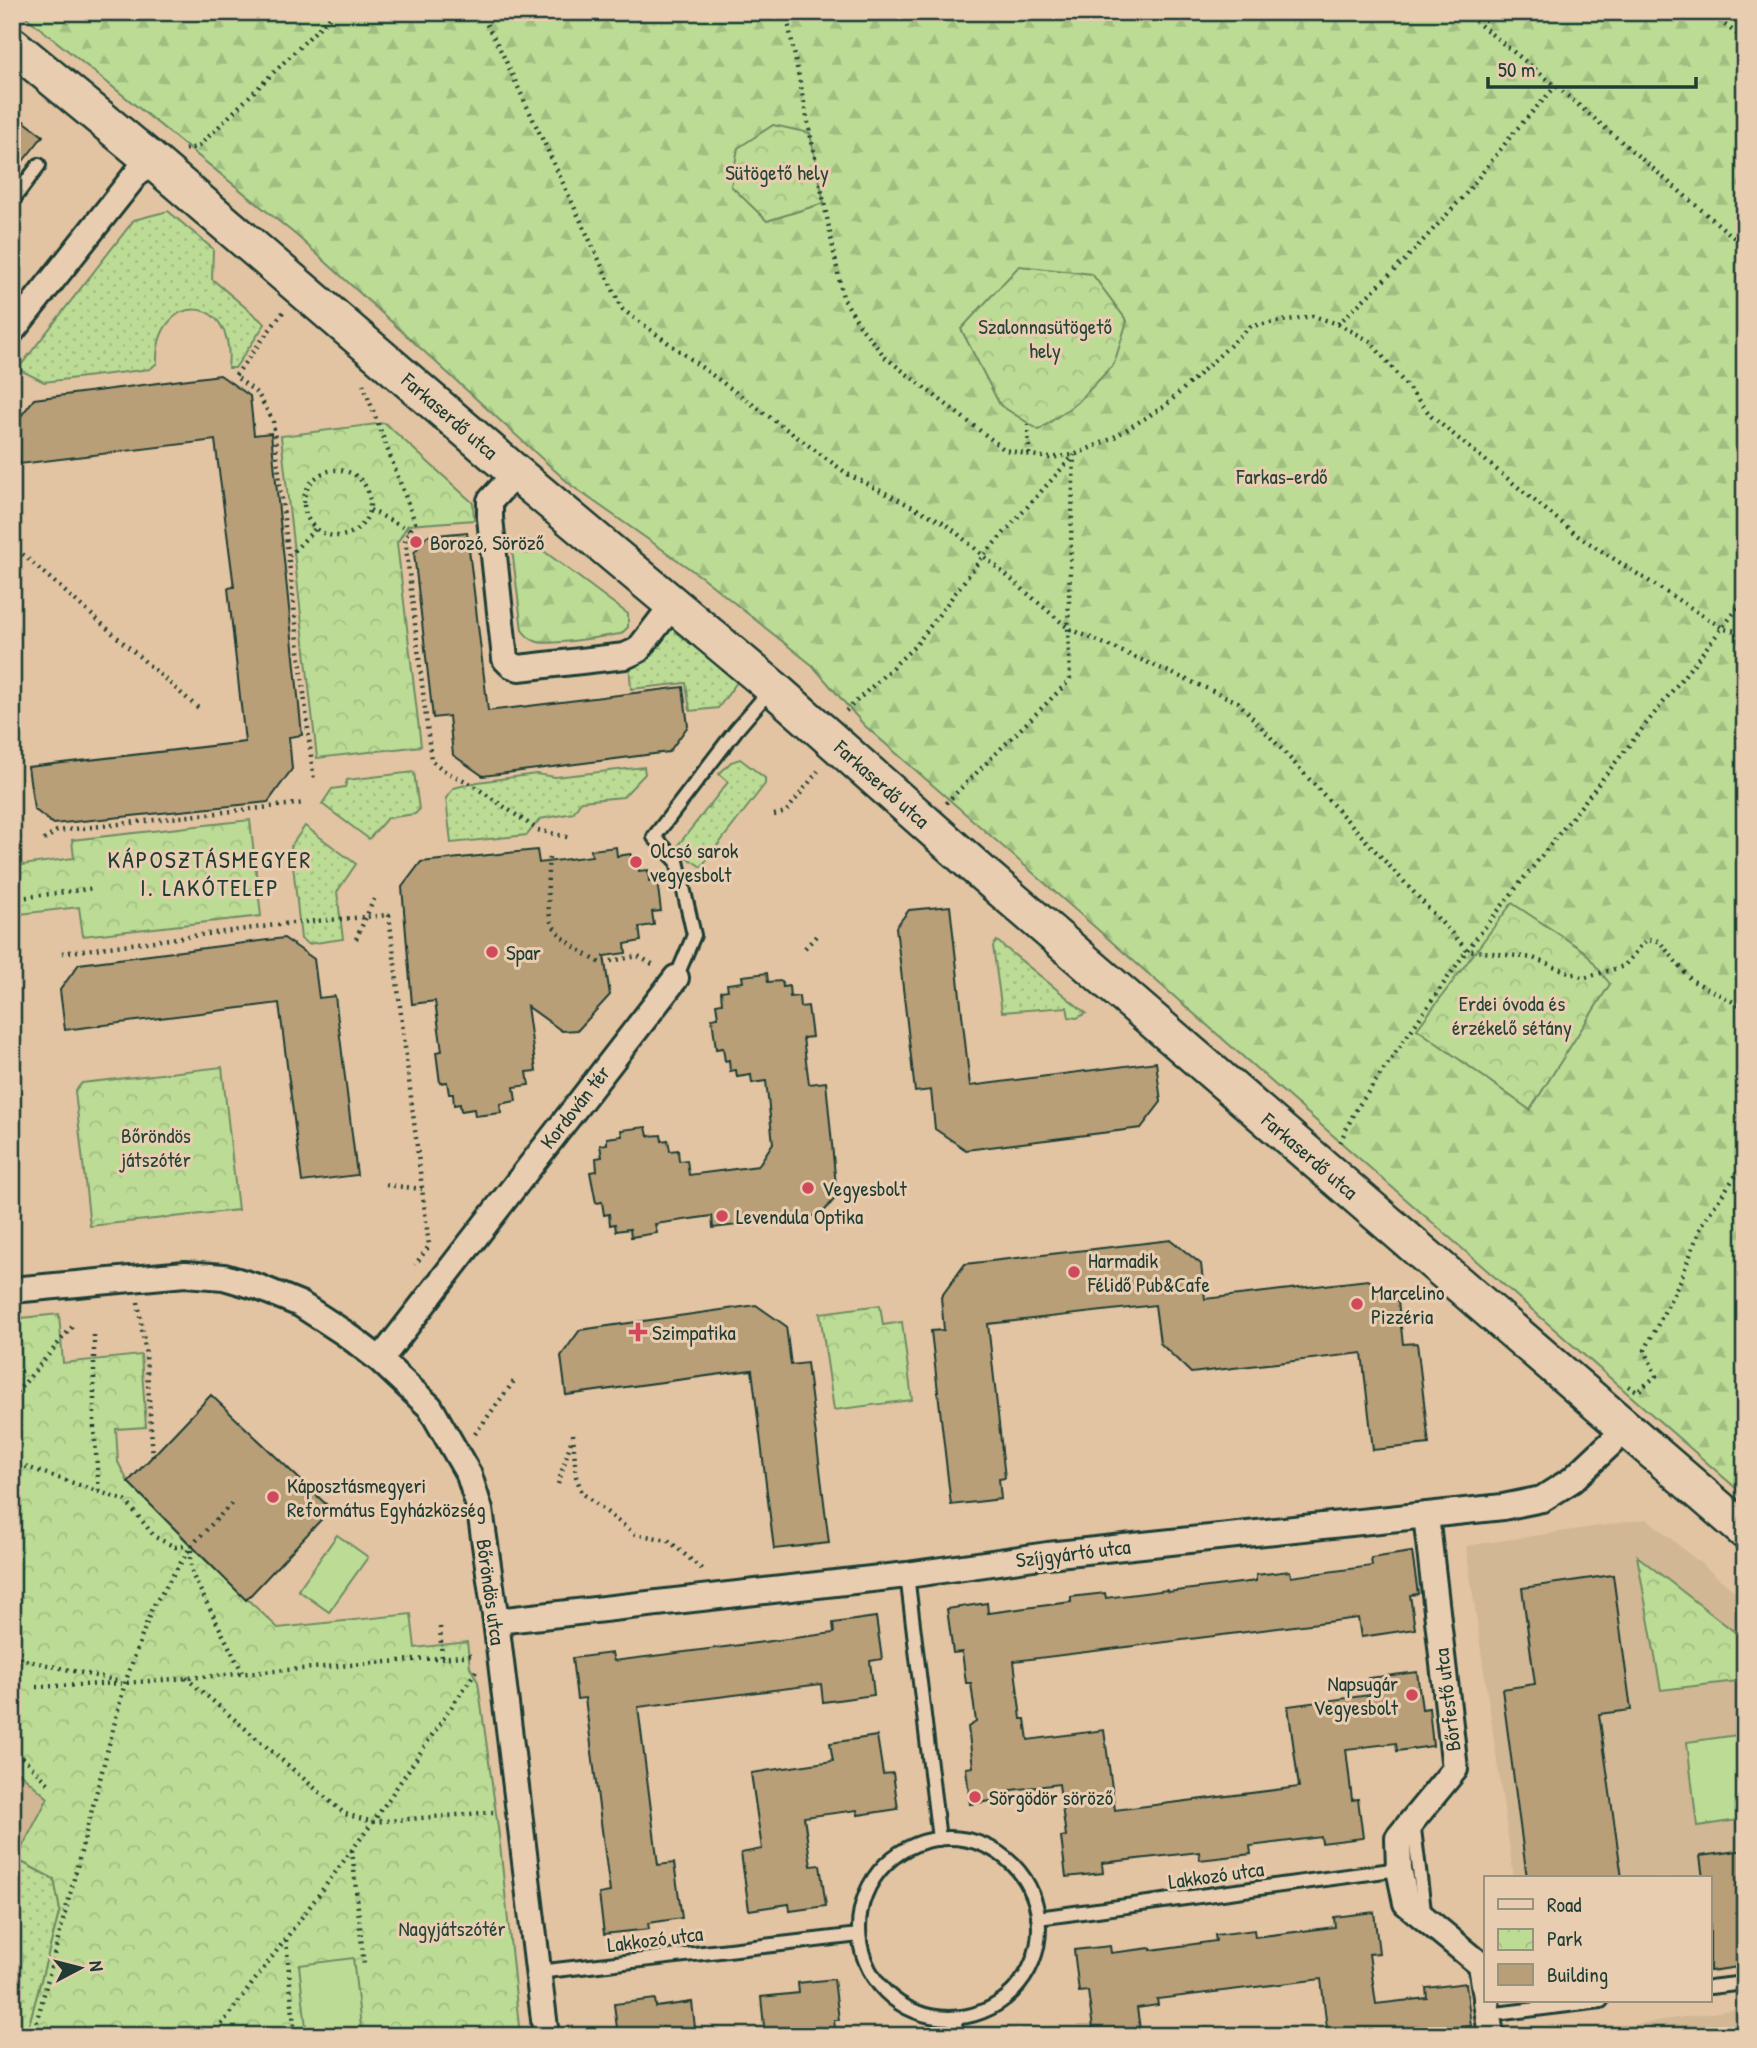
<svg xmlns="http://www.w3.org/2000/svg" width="1757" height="2048" viewBox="0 0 1757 2048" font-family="'Patrick Hand',sans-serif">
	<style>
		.built { fill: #d1b793 }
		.grass { fill: url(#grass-dots); stroke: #6e8c64; stroke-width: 2 }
		.forest { fill: url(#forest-firs); stroke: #6e8c64; stroke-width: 2 }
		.park { fill: url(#park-crowns); stroke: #6e8c64; stroke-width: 2 }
		.pitch { fill: #bcdc95; stroke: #6e8c64; stroke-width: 2 }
		.building { fill: #b89f78; stroke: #1f3d34; stroke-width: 2 }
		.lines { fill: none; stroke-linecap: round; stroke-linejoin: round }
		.lane-casing { stroke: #1f3d34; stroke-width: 18 }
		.street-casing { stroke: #1f3d34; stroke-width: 30 }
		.secondary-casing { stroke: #1f3d34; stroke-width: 40 }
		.path { stroke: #1f3d34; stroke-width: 4.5; stroke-dasharray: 2 5; stroke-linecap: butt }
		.lane { stroke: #e9cdb0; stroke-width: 12 }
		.street { stroke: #e9cdb0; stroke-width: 24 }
		.secondary { stroke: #e9cdb0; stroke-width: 35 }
		.poi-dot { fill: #d1495b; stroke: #e9cdb0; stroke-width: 2.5 }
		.labels { text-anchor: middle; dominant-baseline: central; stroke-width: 6; stroke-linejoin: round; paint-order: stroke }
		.park-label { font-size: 21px; fill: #274539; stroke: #e9cdb0 }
		.street-label { font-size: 21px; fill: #1f3d34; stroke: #e9cdb0 }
		.poi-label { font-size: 21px; fill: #1f3d34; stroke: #e9cdb0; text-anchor: start }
		.quarter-label { font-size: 24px; letter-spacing: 2px; fill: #1f3d34; stroke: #e9cdb0 }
	</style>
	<defs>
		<pattern id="grass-dots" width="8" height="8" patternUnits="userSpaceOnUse" patternTransform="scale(1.75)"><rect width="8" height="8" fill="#bcdc95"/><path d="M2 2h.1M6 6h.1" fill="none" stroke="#a1be81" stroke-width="1.8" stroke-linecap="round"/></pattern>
		<pattern id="forest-firs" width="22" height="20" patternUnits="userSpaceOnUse" patternTransform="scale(1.75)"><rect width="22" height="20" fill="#bcdc95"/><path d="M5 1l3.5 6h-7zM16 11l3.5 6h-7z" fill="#a1be81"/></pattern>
		<pattern id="park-crowns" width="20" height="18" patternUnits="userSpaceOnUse" patternTransform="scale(1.75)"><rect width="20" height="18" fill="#bcdc95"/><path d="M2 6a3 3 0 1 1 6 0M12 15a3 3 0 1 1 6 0" fill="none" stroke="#a1be81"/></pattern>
	</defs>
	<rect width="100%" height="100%" fill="#e2c4a2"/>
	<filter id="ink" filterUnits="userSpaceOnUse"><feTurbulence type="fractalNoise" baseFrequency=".0143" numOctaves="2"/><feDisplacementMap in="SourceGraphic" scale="14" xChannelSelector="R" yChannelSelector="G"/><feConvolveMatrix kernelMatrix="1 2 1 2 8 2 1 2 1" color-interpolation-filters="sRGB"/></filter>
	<g filter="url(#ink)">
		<!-- built -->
		<path class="built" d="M1647,1519L1745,1600V1968L1710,1973V1878H1514L1466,1546Z
			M12,1766L49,1798L12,1866Z
			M1745,2008V2036H1556Z"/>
		<!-- grass -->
		<path class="grass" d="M168,211L213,249L212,279L265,324L235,368H228C237,291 155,291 157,363L150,369L44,382L18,369L134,220Z
			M668,625H674L740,678L718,708L690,711L686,683L631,689L629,660Z
			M740,759L765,778V784L701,867L675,849L728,782L719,774L731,762Z
			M644,767L645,774L623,797L581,801L573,813L540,819L527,835L451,843L446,798L454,788L478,782L536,774L555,777Z
			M414,772L419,810L415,814L387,818L369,839L322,804L332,789L345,787L347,780Z
			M305,826L356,864L337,892L343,939L308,944L301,939L291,846Z
			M997,941L1086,1013L1077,1018L1069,1017L1067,1007L1002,1012L993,946Z
			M16,1859L54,1879L60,1910L26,2036H12V1866Z"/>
		<!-- forest -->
		<path class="forest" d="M20,12H467L475,18L542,16L547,12H1745V1496L864,725L812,665L703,578L572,486L296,235Z
			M529,540L628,614V627L621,634C604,636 547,647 535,641C529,639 525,634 522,630L512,549L519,541Z"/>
		<!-- park -->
		<path class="park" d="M773,125L810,133L824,203L767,221L731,186L738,148Z
			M1019,266L1092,274L1127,321L1114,364L1078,402L1039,430L1000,405L961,329Z
			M385,423L473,503L474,520L408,525L397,543L421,746L317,758L281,436Z
			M250,820L261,916L83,936L79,907L20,914L15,866L74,858L72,840Z
			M1512,903L1584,951L1610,984L1530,1110L1417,1029Z
			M222,1067L238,1210L90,1226L75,1091L82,1083Z
			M880,1305L883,1325L902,1322L912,1400L834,1410L820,1313Z
			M59,1314L63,1363L141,1355L146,1427L116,1429L118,1462L128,1482L204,1559L278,1628L411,1614L415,1648L467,1642L470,1667L478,1682L499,1835L520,2036H26L60,1910L54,1879L16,1859L48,1798L12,1766V1319Z
			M1637,1556L1745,1640V1680L1661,1690Z"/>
		<!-- pitch -->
		<path class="pitch" d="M337,1535L368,1557L329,1612L298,1590Z
			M1745,1734V1819L1697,1826L1687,1742Z
			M353,1958L362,2036H307L299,1965Z"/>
		<!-- building -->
		<path class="building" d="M12,112L43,136L12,175Z
			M220,375L250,396L254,435L271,433L302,735L289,737L292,769L268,802L53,824L34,809L28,767L245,742L228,588L234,587L215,440L20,464L15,424L34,399Z
			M467,532L488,711L683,687L688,726L669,752L483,776L453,755L449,716L433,718L414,553L427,536Z
			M616,847L617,856L631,854V861L638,860L639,871L648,870L649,881L657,880L661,911L652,912L654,925L639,927L641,941L625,944L626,953L604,956L610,995L578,1030L562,1031L527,1006L536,1071L527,1072L529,1085L514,1087L516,1101L500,1104L501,1113L475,1116L474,1109L461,1111L460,1104L454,1105L453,1094H449L447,1082L440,1083L436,1052L442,1051L435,1001L412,1004L402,887L421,862L537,850L539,863L592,856L591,850Z
			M950,906L970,1086L1156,1062L1161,1102L1141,1128L966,1150L935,1129L931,1090L915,1092L896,927L909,910Z
			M284,938L314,959L319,998L335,996L357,1175L302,1182L279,1003L65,1030L60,990L79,964Z
			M767,973L768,982L782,981L783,987L789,986L790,997L799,996L800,1007L808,1006L812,1037L803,1038L809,1084L826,1082L837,1196L821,1215L713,1228L712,1216L655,1224L657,1233L631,1237L630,1229L616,1231L615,1224L610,1225L609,1214L604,1215L602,1202L596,1203L590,1172L597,1171L596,1158L602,1157L600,1145L607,1144V1138L622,1136L621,1130L646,1127L648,1136L661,1135L662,1141L668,1140L670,1151L678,1150L679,1161L687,1160L689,1175L758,1166L773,1143L766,1081L752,1083L751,1075L737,1077L736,1070L730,1071L729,1060L725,1061L723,1048L716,1049L712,1018L718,1017L716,1004L722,1003L721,991L728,990L727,984L743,982L742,976Z
			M1171,1240L1201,1264L1205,1299L1368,1280L1398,1301L1403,1344L1417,1343L1429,1444L1373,1450L1362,1353L1191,1373L1160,1343L1155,1305L988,1324L1005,1478L999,1479L1001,1499L951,1505L931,1331L944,1330L941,1297L965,1264Z
			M756,1305L786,1326L791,1365L807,1363L829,1543L774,1549L752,1370L566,1395L561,1356L580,1330Z
			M211,1395L331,1509L246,1600L128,1482Z
			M1412,1552L1418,1594L1410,1595L1415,1629L1361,1637L1358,1618L1014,1661L1021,1719H1025L1028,1740L1104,1730L1115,1810L1299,1787L1288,1706L1370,1695L1368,1678L1417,1672L1422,1709L1429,1708L1433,1746L1397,1751L1396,1743L1346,1749L1352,1800L1358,1799L1363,1838L1322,1843L1321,1837L1250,1846L1251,1854L1200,1860L1199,1852L1102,1863L1103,1873L1066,1877L1061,1837L1066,1836L1059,1784L1011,1790L1012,1798L970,1804L966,1768L973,1767L968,1727L976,1722L971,1683H966L962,1652L953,1653L947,1609L987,1603L988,1613L1071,1602V1597L1105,1593L1106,1598L1167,1590L1168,1592L1256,1581V1575L1290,1571L1291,1577L1372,1566L1371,1558Z
			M1613,1575L1631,1710L1599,1714L1622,1878H1527L1502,1689L1535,1684L1522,1588Z
			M876,1617L882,1659L870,1661L874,1695L823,1702L821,1684L638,1707L658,1865L674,1863L682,1918L648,1923L649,1929L604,1934L599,1894L610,1892L585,1698L577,1699L572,1658L612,1653L614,1661L834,1633L833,1623Z
			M877,1736L883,1774L893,1773L898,1809L858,1815L857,1810L804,1817L811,1866L820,1865L826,1906L790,1911L789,1904L749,1910L741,1853L762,1849L751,1773L833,1761L830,1743Z
			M1745,1850V1966L1710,1971V1878H1703L1700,1856Z
			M1374,1912L1379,1953L1369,1954L1376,2004L1427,1998L1426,1988L1466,1983L1471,2026L1461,2027L1462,2036H1328L1321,1979L1157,1999L1158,2005L1137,2008L1141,2036H1094L1088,1991L1079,1992L1074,1950L1110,1946L1111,1953L1151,1948V1950L1216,1941L1215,1935L1254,1930L1255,1937L1335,1927L1334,1917Z
			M834,1979L839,2020H834L836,2036H765L761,1997L799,1993L798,1983Z
			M655,1999L656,2007L692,2002L696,2036H618L614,2004Z"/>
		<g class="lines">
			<defs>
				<path id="lane" d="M12,201L39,165
					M676,978L694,935L677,861L654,837L736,730L772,688
					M907,1575L939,1839
					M1413,1821L1425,1918
					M859 1928a90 90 0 1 1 180 0a90 90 0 1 1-180 0Z
					M1038,1918L1399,1869
					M538,1972L859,1935
					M1710,1987L1745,1983
					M1488,2015L1601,2001
					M955,2019L956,2036"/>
				<path id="street" d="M12,331L149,158
					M516,473L490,501V518L505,659L511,665L519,668L625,656L638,650L674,603
					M12,1290L185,1274L224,1277L258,1287L300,1304L346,1334L380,1360L430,1407L469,1475L480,1510L496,1621L546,2036
					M380,1360L676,978
					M1426,1515L1455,1769L1398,1838L1399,1869L1406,1903L1481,1965L1486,1997
					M496,1621L907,1575L1048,1555L1503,1507L1542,1499L1572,1480L1626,1429
					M1486,2001L1491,2036"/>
				<path id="secondary" d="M12,45L149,158L516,473L772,687L982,873L1745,1531"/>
			</defs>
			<!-- lane casing -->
			<use href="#lane" class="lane-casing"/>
			<!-- street casing -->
			<use href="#street" class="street-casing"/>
			<!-- secondary casing -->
			<use href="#secondary" class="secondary-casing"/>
			<!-- path -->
			<path class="path" d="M480,12L502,53L622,309L849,475L945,523L1068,628L1238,702L1467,950L1533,958L1584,978L1624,966L1646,940L1659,941L1691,980L1745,1008
				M786,12L843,298L863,330L886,358L1005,450L1048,458L1074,455L1111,439L1165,406L1251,326L1313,316L1338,324L1370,341L1432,417L1578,536L1724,629L1745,632
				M1464,12L1556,86L1745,247
				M1708,12L1745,40
				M185,150L199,146L335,12
				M283,312L235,376L258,394L273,421L314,782
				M1338,324L1404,261L1464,196L1515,131L1556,86
				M363,384L415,522L405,539L431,760L446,772L468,782L538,830L571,838
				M1028,424L1029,454
				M304 503a33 33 0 1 1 66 0a33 33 0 1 1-66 0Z
				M370,510L410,530
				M12,545L198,708
				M289,556L315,529
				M846,711L916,645L983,556L1074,455
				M946,803L1070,680L1068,628L1074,455
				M774,815L786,812L818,771
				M44,840L57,831L305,803
				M549,858C547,870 547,915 552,924C562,941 584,953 600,963L638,956L654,965
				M12,899L95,888
				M356,939L375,897
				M805,948L819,933
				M62,953L292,923L389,915L429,1246L415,1265
				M1340,1142L1355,1111L1467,950L1745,599
				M386,1185L422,1189
				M138,1302L146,1355L153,1457
				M94,1335V1427L99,1492
				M1628,1386L1637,1392L1656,1376L1645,1350L1681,1279L1702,1224L1745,1162
				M12,1398L72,1327
				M475,1434L514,1381
				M573,1434L576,1476L582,1493L635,1534L668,1540L704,1571
				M12,1462L126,1501L155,1537L175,1547L191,1545
				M12,1472L17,1465
				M558,1484L572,1438
				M191,1550L190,1560L193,1576L242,1672
				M440,1627L442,1659
				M12,1657L118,1681
				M186,1678L345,1814L373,1822L493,1812
				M36,1687L125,1683L475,1655
				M12,1747L49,1784
				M352,1850L364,1966
				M286,1940L295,2036
				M33,2036L125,1683L152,1608L192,1545L234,1501
				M213,2036L373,1822L476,1671"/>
			<!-- lane -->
			<use href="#lane" class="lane"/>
			<!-- street -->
			<use href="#street" class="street"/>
			<!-- secondary -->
			<use href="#secondary" class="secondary"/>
		</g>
	</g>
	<!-- markers -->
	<g class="poi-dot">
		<circle cx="416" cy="542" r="7"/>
		<circle cx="636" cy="862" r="7"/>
		<circle cx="492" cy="952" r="7"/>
		<circle cx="808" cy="1188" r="7"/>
		<circle cx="722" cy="1216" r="7"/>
		<circle cx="1074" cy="1272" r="7"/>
		<circle cx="1357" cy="1304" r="7"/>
		<path d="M634.5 1321.5h7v7h7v7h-7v7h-7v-7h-7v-7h7z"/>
		<circle cx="273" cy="1497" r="7"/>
		<circle cx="1412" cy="1695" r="7"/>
		<circle cx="975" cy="1797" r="7"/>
	</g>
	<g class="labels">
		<!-- park labels -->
		<g class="park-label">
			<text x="777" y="172">Sütögető hely</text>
			<text x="1045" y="326">Szalonnasütögető<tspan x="1045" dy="24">hely</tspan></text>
			<text x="1282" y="476">Farkas-erdő</text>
			<text x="1512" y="1003">Erdei óvoda és<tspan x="1512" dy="24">érzékelő sétány</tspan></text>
			<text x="156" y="1135">Bőröndös<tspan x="156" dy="24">játszótér</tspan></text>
			<text x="452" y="1928">Nagyjátszótér</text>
		</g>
		<!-- street labels -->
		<g class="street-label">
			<text transform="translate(450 416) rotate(41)">Farkaserdő utca</text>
			<text transform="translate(882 784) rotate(42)">Farkaserdő utca</text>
			<text transform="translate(575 1107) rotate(-52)">Kordován tér</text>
			<text transform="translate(1310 1156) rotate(41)">Farkaserdő utca</text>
			<text transform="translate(1073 1553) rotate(-7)">Szíjgyártó utca</text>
			<text transform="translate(491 1592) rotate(82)">Bőröndös utca</text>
			<text transform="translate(1447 1700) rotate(-97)">Bőrfestő utca</text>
			<text transform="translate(1216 1875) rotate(-8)">Lakkozó utca</text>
			<text transform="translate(655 1939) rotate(-7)">Lakkozó utca</text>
		</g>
		<!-- poi labels -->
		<g class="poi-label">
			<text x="430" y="542">Borozó, Söröző</text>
			<text x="650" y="850">Olcsó sarok<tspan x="650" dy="24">vegyesbolt</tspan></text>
			<text x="506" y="952">Spar</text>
			<text x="822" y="1188">Vegyesbolt</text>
			<text x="736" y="1216">Levendula Optika</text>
			<text x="1088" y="1260">Harmadik<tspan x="1088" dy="24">Félidő Pub&amp;Cafe</tspan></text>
			<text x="1371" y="1292">Marcelino<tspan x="1371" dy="24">Pizzéria</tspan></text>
			<text x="652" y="1332">Szimpatika</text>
			<text x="287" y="1485">Káposztásmegyeri<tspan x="287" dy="24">Református Egyházközség</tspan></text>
			<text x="1398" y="1683" text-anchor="end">Napsugár<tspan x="1398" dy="24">Vegyesbolt</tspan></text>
			<text x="989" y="1797">Sörgödör söröző</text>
		</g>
		<!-- quarter labels -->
		<g class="quarter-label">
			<text x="210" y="859">KÁPOSZTÁSMEGYER<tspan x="210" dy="28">I. LAKÓTELEP</tspan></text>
		</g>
	</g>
	<!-- margin -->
	<rect width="1757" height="2048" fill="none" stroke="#e9cdb0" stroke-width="42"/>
	<rect x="21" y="21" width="1715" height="2006" fill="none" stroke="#1f3d34" stroke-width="2.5" filter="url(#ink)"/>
	<!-- legend -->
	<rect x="1484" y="1876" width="228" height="126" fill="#e9cdb0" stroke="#98937e" stroke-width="2"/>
	<rect x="1498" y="1899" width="35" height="10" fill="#e9cdb0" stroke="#98937e" stroke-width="2"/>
	<text x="1547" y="1912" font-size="21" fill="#1f3d34">Road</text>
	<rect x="1498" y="1929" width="35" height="21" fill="url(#park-crowns)" stroke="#98937e" stroke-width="2"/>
	<text x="1547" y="1946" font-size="21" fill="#1f3d34">Park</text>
	<rect x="1498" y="1964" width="35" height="21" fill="#b89f78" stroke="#98937e" stroke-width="2"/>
	<text x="1547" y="1982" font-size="21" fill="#1f3d34">Building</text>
	<!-- north arrow -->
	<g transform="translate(80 1968) rotate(83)" stroke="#e9cdb0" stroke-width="5" paint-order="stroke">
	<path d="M0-5L12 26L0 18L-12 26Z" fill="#1f3d34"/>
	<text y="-10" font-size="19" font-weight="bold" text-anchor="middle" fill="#1f3d34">N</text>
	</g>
	<!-- scale -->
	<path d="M1488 77v10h208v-10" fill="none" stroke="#1f3d34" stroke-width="3.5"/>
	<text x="1498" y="77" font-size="21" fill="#1f3d34" stroke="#e9cdb0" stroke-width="5" paint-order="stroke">50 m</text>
</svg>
